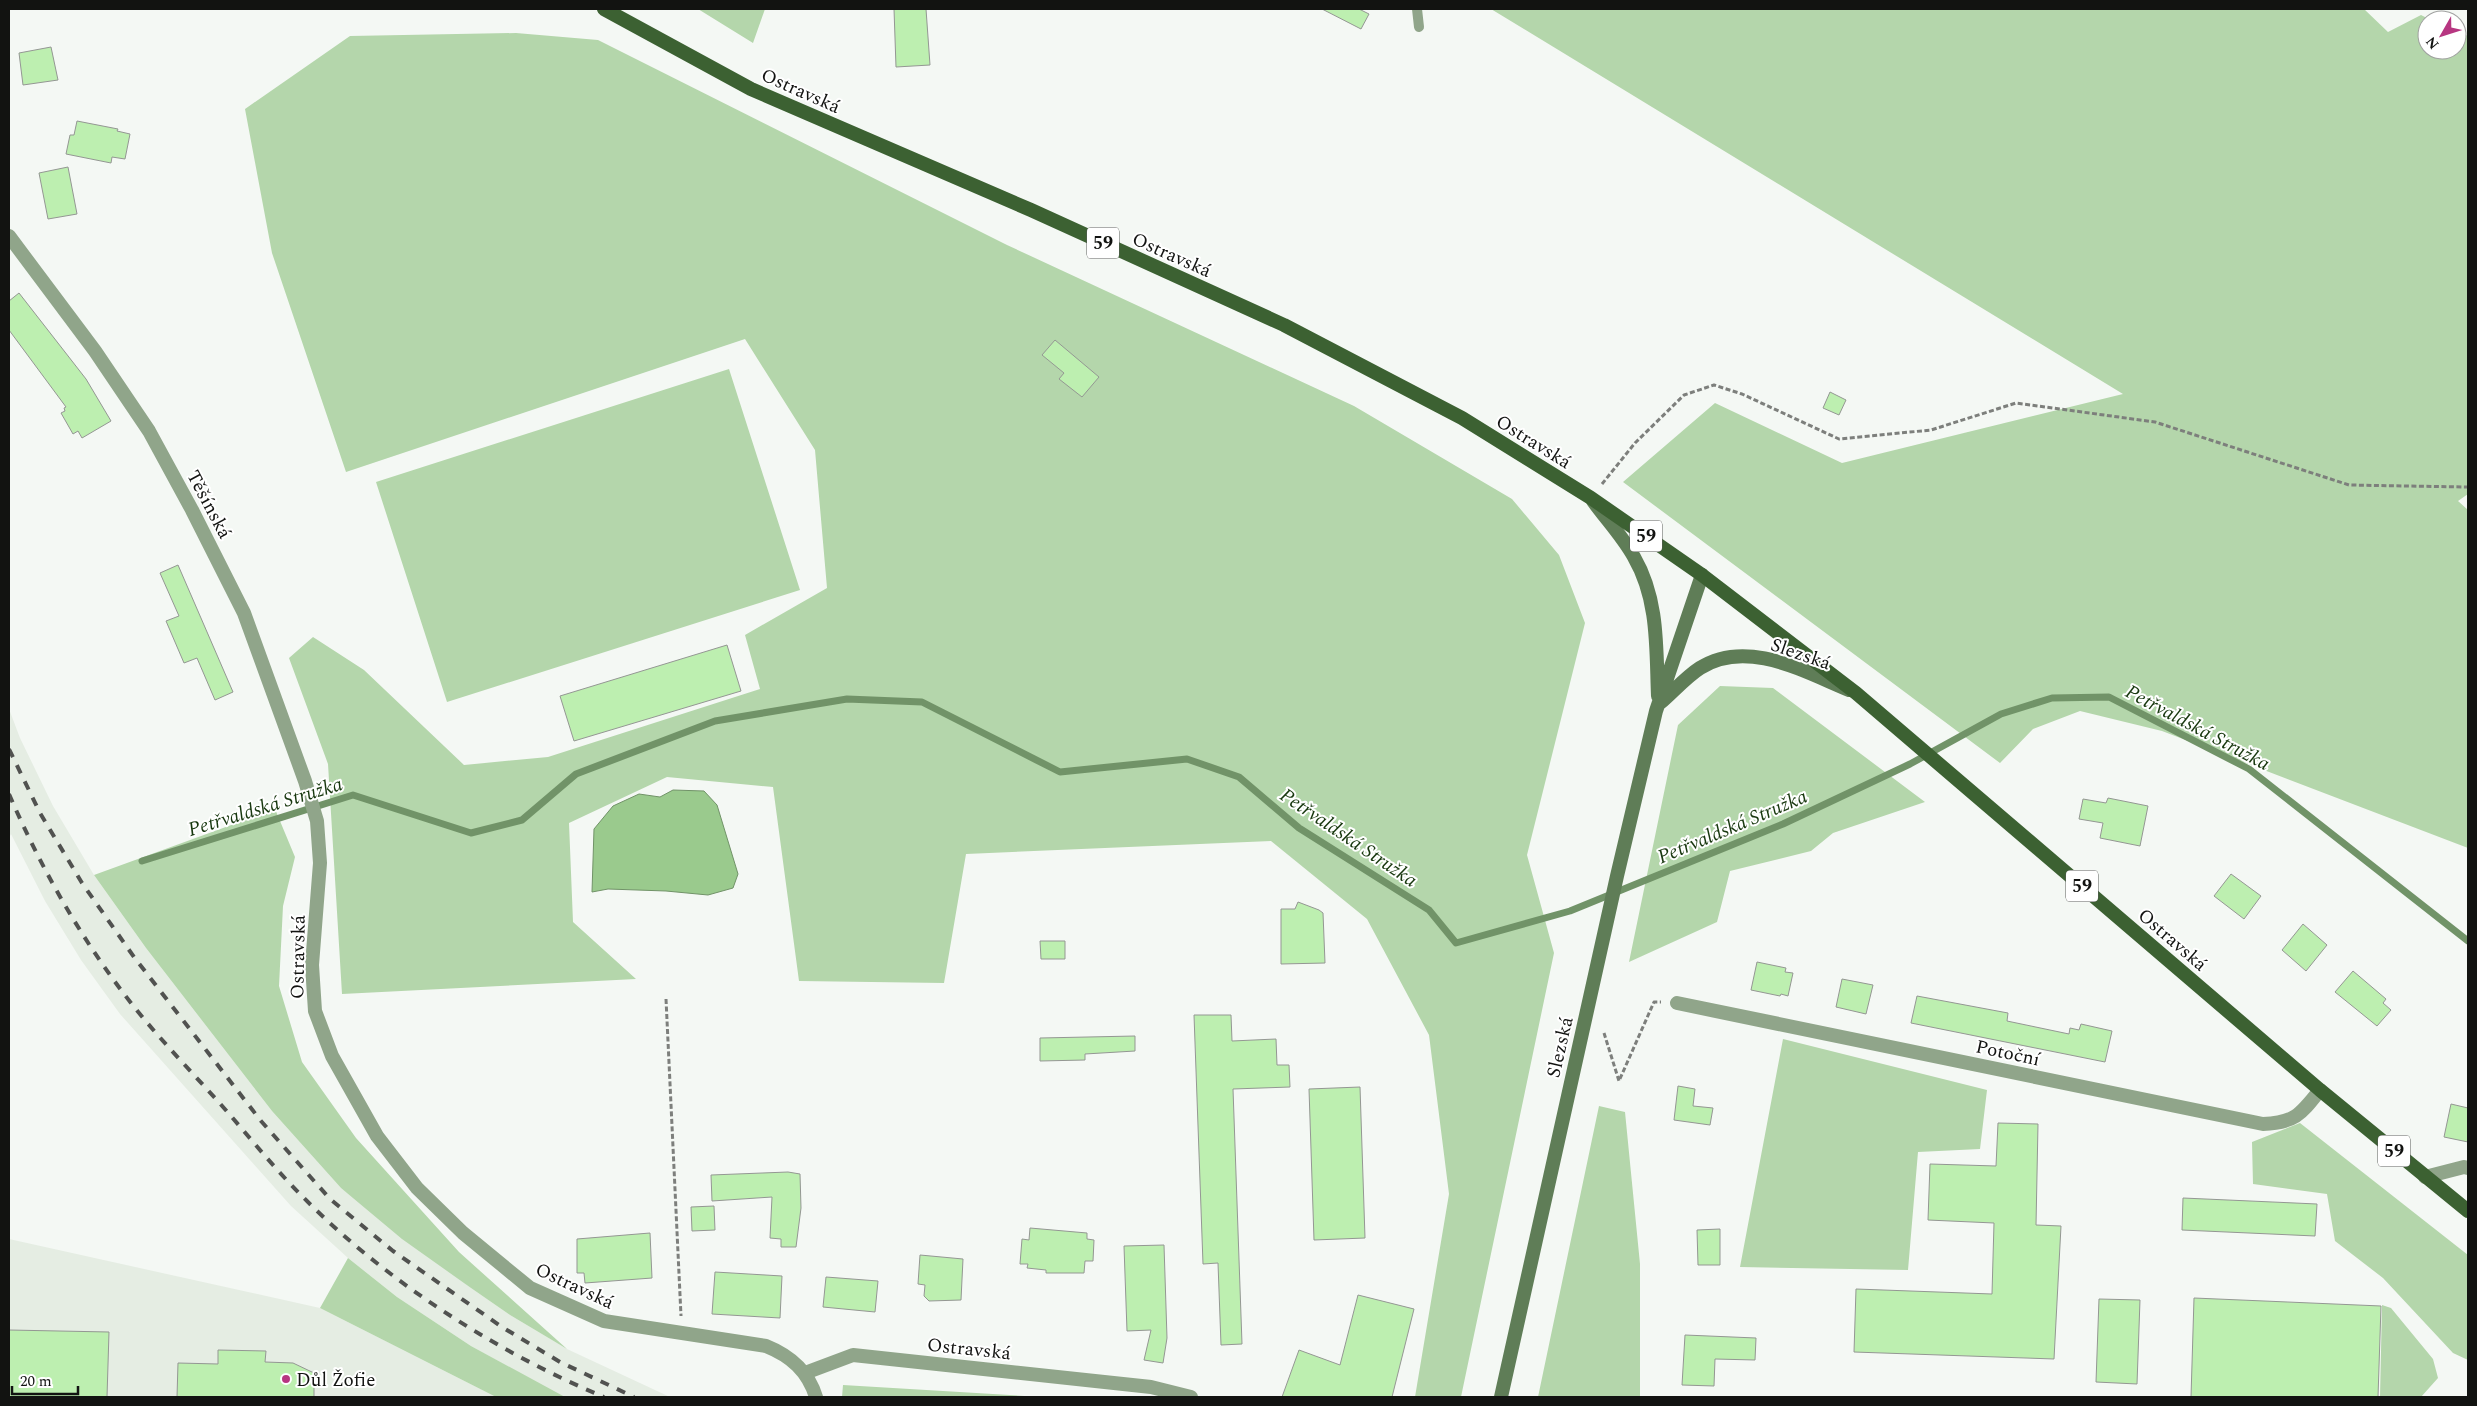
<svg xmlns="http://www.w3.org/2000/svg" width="2477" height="1406" font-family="Spectral,serif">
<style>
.built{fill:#e5ede3}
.green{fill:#b4d6ab}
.water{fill:#9aca8d;stroke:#719368}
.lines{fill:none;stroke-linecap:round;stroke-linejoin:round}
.stream{stroke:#719368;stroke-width:7}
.building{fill:#bdefb0;stroke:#949793}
.path{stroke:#7d7f7c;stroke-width:3;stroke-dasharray:5 2.5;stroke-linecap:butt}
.service{stroke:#90a58a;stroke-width:10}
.minor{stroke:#90a58a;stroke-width:14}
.tertiary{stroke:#90a58a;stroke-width:14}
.secondary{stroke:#5f7d57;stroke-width:14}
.primary{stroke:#3c6132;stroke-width:14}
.rail{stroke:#515250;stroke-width:4;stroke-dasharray:9 9;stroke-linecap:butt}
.poi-dot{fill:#b73681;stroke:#fff;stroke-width:2}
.labels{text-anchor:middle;stroke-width:4;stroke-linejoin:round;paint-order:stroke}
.shield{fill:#fff;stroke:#595a58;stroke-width:1}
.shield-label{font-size:18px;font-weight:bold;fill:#121311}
.street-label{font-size:19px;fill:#121311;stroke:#fff}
.poi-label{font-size:19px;fill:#121311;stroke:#fff;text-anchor:start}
.water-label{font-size:20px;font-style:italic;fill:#18380f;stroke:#fff}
</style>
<rect width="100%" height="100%" fill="#f4f8f4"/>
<!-- built -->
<path class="built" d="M9 709 20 738 53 806 94 875 146 948 272 1111 341 1188 471 1288 510 1315 567 1349 670 1397H566L559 1395 471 1346 397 1297 348 1258 291 1206 120 1014 81 960 45 901 11 834 9 838Z
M9 1239 320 1308 496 1397H9Z"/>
<!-- green -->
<path class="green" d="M698 9H765L753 43Z
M1491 9H2364L2388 32 2421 15 2431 20H2427V50H2457V31L2468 36V494L2458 501 2468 510V848L2162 731 2080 711 2033 729 2000 763 1623 482 1715 403 1842 463 2123 394Z
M516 33 598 40 1007 245 1354 406 1512 499 1559 555 1585 623 1527 855 1554 953 1461 1397H1415L1449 1194 1429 1035 1367 919 1271 841 966 854 944 983 799 981 773 787 667 777 569 823 573 922 636 979 342 994 328 764 289 658 313 637 364 670 464 765 548 757 760 689 745 635 827 588 815 450 745 339 346 472 272 253 245 109 350 36Z
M729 369 800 590 447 702 376 482Z
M1720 686 1773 688 1925 802 1833 833 1811 851 1730 871 1717 922 1629 962 1678 725Z
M275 809 295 857 283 906 279 986 302 1062 356 1138 459 1252 567 1349 510 1315 471 1288 402 1239 341 1188 272 1111 146 948 94 875Z
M1783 1039 1987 1090 1980 1149 1918 1152 1908 1270 1740 1267Z
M1599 1106 1625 1112 1640 1264V1397H1538Z
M2300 1123 2468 1255V1360L2453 1353 2383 1278 2335 1241 2327 1194 2253 1184 2252 1142Z
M348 1258 397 1297 471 1346 565 1397H496L320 1308Z
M2382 1305 2391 1308 2433 1359 2438 1378 2421 1397H2380Z
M843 1385 1041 1397H842Z"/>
<!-- water -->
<path class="water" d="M673 790 704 791 717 805 738 874 733 888 708 895 666 891 608 889 592 892 594 829 613 806 639 794 660 797Z"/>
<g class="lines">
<!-- stream -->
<path class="stream" d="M142 861 353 795 471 833 522 820 576 774 715 721 847 699 922 702 1060 772 1187 759 1239 777 1299 828 1429 910 1456 943 1570 911 1783 824 1910 764 2001 714 2052 698 2109 697 2249 769 2468 941"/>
</g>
<!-- building -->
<path class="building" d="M894 9H926L930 65 896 67Z
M1322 9H1359L1369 14 1361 29Z
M51 47 58 80 23 85 19 53Z
M77 121 118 129 117 131 130 134 125 159 112 157 111 163 66 154 70 135H74Z
M68 167 77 214 48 219 39 173Z
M19 293 86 379 111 421 82 438 78 431 73 434 61 413 65 411 64 408 66 407 9 330V301Z
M1055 340 1099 377 1082 397 1059 379 1064 373 1042 355Z
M1830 392 1846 400 1839 415 1823 408Z
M178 565 233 692 215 700 197 658 184 663 166 621 179 616 160 573Z
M727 645 741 691 574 741 560 696Z
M2108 798 2148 806 2140 846 2100 838 2103 823 2079 819 2083 799 2106 803Z
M2231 874 2261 896 2244 919 2214 896Z
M1298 902 1319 910 1323 913 1325 963 1281 964V909H1295Z
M2303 924 2327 945 2306 971 2282 950Z
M1040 941H1065V959H1041Z
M1757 962 1786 968 1785 972 1793 973 1788 996 1781 994 1780 996 1751 990Z
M2353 971 2386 999 2383 1003 2391 1010 2377 1026 2335 992Z
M1842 979 1873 985 1866 1014 1836 1007Z
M1917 996 2008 1013 2007 1021 2069 1034 2070 1028 2079 1030 2081 1024 2112 1031 2105 1062 1911 1023Z
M1194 1015H1231L1232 1041 1276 1039 1277 1065H1289L1290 1087 1233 1089 1242 1344 1221 1345 1218 1263 1203 1264Z
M1135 1036V1051L1085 1054V1060L1040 1061V1038Z
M1678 1086 1695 1089 1693 1106 1713 1108 1710 1125 1674 1120Z
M1360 1087 1365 1238 1314 1240 1309 1089Z
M2451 1104 2468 1108V1142L2444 1137Z
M1998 1123 2038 1124 2036 1225 2061 1226 2054 1359 1854 1352 1856 1289 1992 1294 1994 1223 1928 1220 1930 1164 1996 1166Z
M788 1172 800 1174 801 1208 796 1247H781V1239L770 1238 772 1197 712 1201 711 1175Z
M2183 1198 2317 1204 2315 1236 2182 1230Z
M714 1206 715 1230 692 1231 691 1207Z
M1030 1228 1087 1233V1239L1094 1240 1093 1261H1085L1084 1273H1046V1270L1027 1268 1028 1264H1020L1022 1239 1029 1240Z
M1720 1229V1265H1698L1697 1230Z
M650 1233 652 1278 585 1283 584 1273H577V1239Z
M1164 1245 1167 1338 1163 1363 1144 1360 1151 1330 1127 1331 1124 1246Z
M920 1255 963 1259 961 1300 929 1301 924 1296 925 1285 918 1284Z
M715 1272 782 1276 780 1318 712 1314Z
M826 1277 878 1281 875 1312 823 1307Z
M1358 1295 1414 1309 1392 1397H1282L1299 1350 1340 1365Z
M2194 1298 2381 1306 2378 1397H2191Z
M2099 1299 2140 1300 2137 1384 2096 1382Z
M9 1330 109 1332 107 1397H9Z
M1685 1335 1756 1338 1755 1360 1715 1359 1714 1386 1682 1385Z
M218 1350 266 1351 265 1362 293 1363 314 1373V1397H177L178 1363 218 1364Z"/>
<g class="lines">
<!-- path -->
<path class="path" d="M1602 484 1635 443 1684 395 1714 385 1742 394 1839 439 1931 430 2016 403 2155 422 2349 485 2468 487
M666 999 681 1316
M1604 1033 1619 1081 1654 1002H1661"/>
<!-- service -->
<path class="service" d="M1417 9 1419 27"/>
<!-- minor -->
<path class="minor" d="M1677 1003 2263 1124C2295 1123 2301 1114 2320 1090
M2425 1177 2464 1167 2468 1168
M805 1373 853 1355 1151 1387 1191 1397"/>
<!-- tertiary -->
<path class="tertiary" d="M9 236 95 351 149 431 192 510 244 613 305 781 317 821 320 863 312 965 315 1011 332 1056 377 1136 417 1188 463 1233 530 1288 604 1321 766 1346C791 1356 808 1371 816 1397"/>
<!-- secondary -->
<path class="secondary" d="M1593 501C1606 519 1623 537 1634 557 1659 600 1656 649 1658 696
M1660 703C1673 692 1686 677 1700 668 1747 638 1805 672 1849 690
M1501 1397 1617 876 1656 711 1702 575"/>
<!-- primary -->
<path class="primary" d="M604 9 751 89 1031 210 1284 325 1462 418 1591 498 1702 575 1856 693 2320 1090 2468 1211"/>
<!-- rail -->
<path class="rail" d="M9 749 40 813 82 883 134 957 261 1121 330 1199 393 1251 502 1327 560 1362 634 1397
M9 794C41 868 81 939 131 1003 157 1036 187 1067 215 1098 244 1130 271 1165 302 1196 384 1280 496 1352 604 1397"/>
</g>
<!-- markers -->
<circle class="poi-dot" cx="286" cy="1379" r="5"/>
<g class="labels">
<!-- shield labels -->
<g class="shield">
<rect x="1087" y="227.5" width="32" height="31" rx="4"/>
<rect x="1630" y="520.5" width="32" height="31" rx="4"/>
<rect x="2066" y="870.5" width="32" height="31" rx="4"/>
<rect x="2378" y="1135.5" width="32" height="31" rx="4"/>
</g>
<g class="shield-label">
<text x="1103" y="249">59</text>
<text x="1646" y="542">59</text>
<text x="2082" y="892">59</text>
<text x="2394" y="1157">59</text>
</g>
<!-- street labels -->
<g class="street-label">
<text transform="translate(801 90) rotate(24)" y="7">Ostravská</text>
<text transform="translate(1172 254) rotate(24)" y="7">Ostravská</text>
<text transform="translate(1534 441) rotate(32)" y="7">Ostravská</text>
<text transform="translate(210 504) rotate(62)" y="7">Těšínská</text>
<text transform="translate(1801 653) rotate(19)" y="7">Slezská</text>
<text transform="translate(2173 939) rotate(41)" y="7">Ostravská</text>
<text transform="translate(297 957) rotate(-89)" y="7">Ostravská</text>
<text transform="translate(1559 1047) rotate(-77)" y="7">Slezská</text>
<text transform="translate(2008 1052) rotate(12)" y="7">Potoční</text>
<text transform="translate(575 1285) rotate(25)" y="7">Ostravská</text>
<text transform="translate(969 1348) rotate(6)" y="7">Ostravská</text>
</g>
<!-- poi labels -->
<g class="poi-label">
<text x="296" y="1386">Důl Žofie</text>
</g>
<!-- water labels -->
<g class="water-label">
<text transform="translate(2198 727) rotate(28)" y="7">Petřvaldská Stružka</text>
<text transform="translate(265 806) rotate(-17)" y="7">Petřvaldská Stružka</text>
<text transform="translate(1732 826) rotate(-23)" y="7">Petřvaldská Stružka</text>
<text transform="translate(1349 837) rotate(34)" y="7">Petřvaldská Stružka</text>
</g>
</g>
<!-- border -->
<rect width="2477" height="1406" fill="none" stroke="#121311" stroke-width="20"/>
<!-- north arrow -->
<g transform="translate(2442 35) rotate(231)"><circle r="24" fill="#ffffff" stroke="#a0a1a0"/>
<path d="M0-4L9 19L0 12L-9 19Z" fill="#b73681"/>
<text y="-8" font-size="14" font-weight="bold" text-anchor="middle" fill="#121311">N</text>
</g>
<!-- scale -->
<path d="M12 1386v8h66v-8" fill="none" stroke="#121311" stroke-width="2.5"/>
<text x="20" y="1386" font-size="15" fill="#121311" stroke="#ffffff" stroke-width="4" paint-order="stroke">20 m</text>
</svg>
